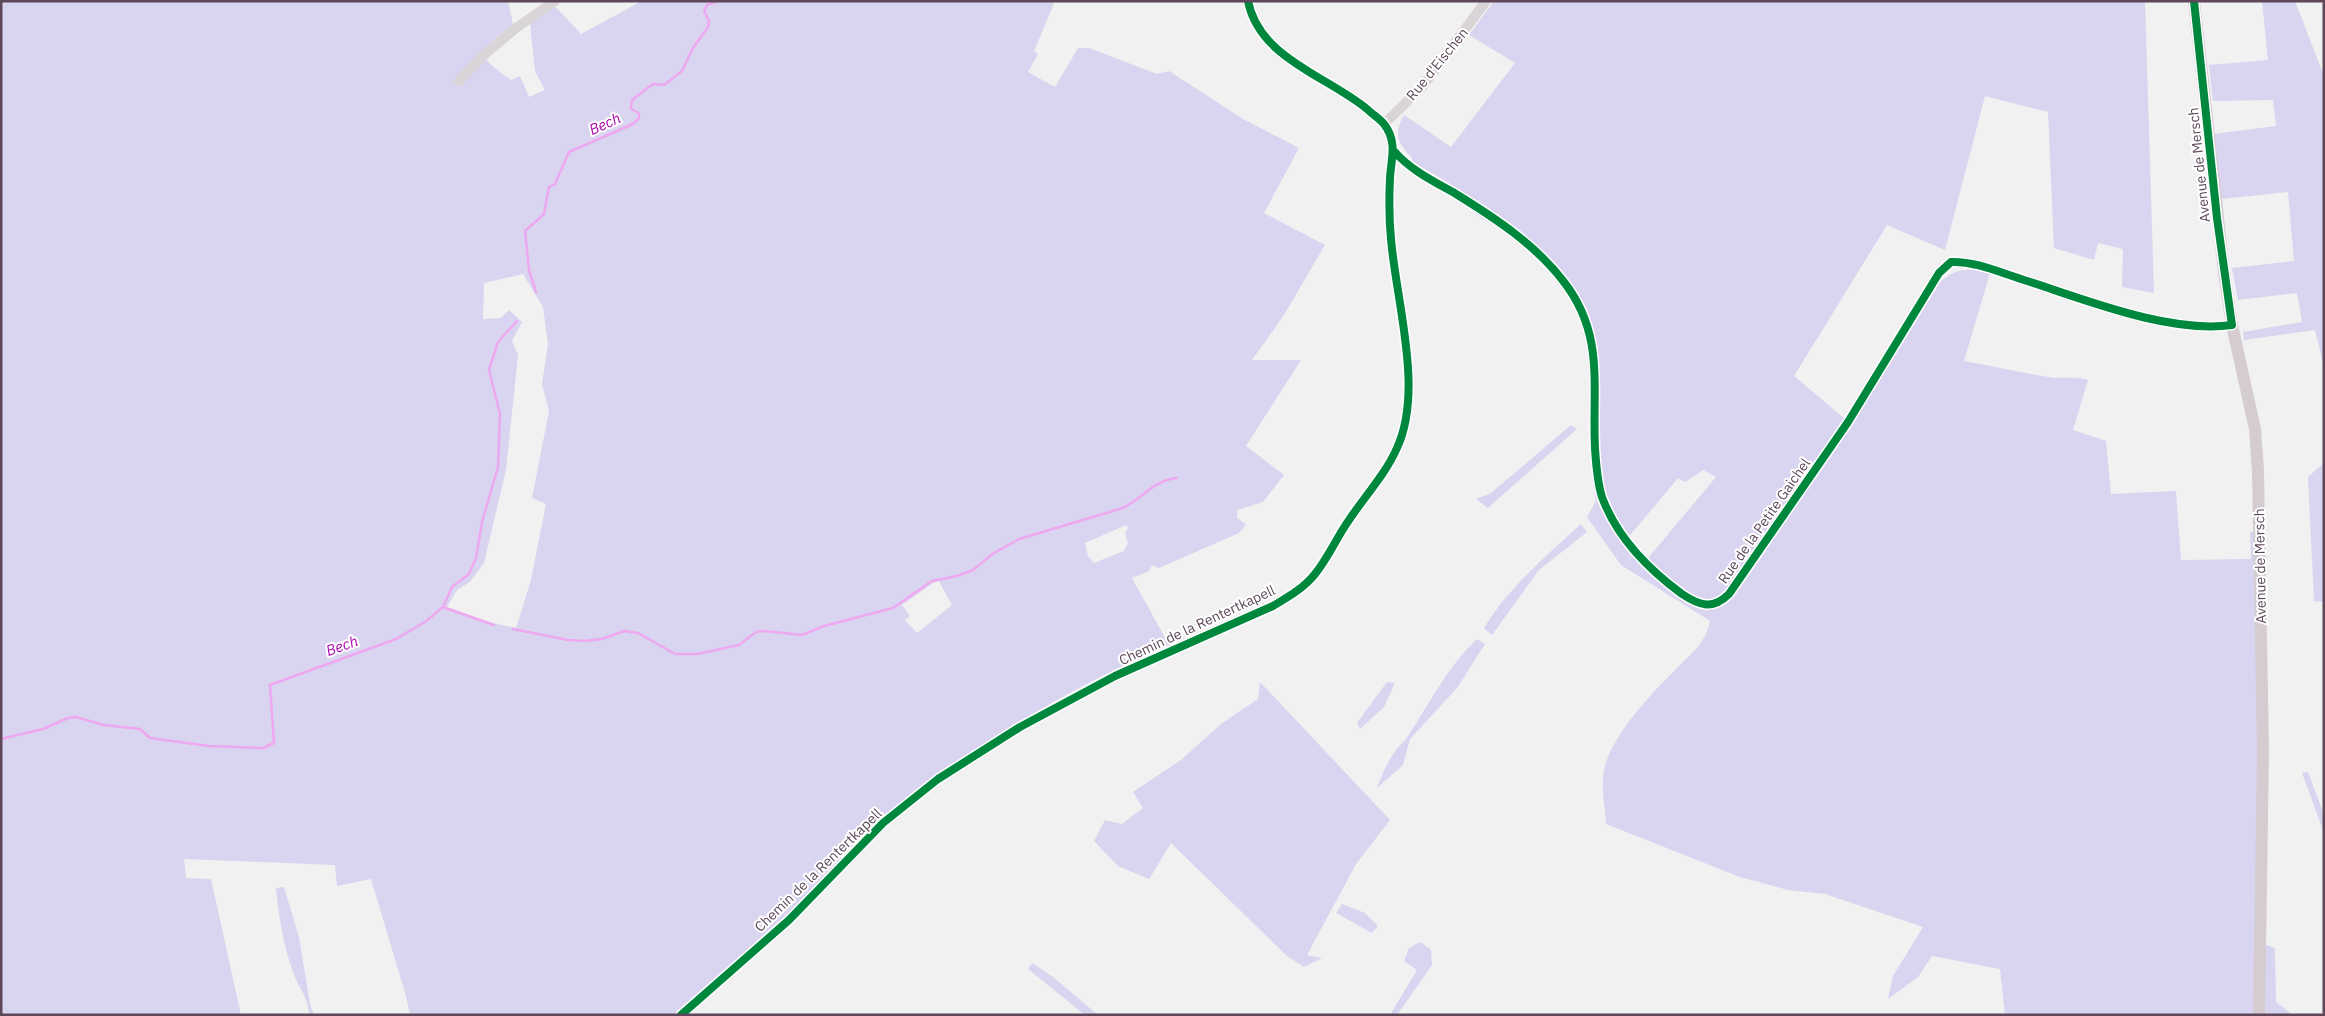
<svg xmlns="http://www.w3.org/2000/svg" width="2325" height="1016" font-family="'IBM Plex Sans',sans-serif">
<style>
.green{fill:#d9d4f0;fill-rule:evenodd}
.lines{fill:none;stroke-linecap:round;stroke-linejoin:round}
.stream{stroke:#eea8ef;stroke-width:2.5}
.minor{stroke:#d8d4d7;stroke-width:10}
.major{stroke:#d4ccd1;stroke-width:12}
.cycleway-casing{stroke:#fff;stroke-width:11}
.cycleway{stroke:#00873e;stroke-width:8}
.labels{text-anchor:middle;stroke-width:4;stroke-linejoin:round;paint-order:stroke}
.street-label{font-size:14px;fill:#5d4758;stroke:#fff}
.water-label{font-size:15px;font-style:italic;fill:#ad09ae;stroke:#fff}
</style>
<rect width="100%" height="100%" fill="#f0f1f0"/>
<!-- green -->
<path class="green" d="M1 1H508L513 24C480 52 471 52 511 80L520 76 529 97 545 90 535 71 530 24 555 6 581 34 642 1H1055L1034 51 1038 54 1028 72 1055 87 1078 48H1089L1157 74 1169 71 1243 119 1299 148 1264 213 1325 245 1284 315 1252 360H1301L1246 446 1284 475 1263 502 1237 510V518L1246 524 1239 533 1159 568 1152 565 1149 571 1132 578 1169 645C1048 697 937 767 841 857L847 866 687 1015H410L406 996 371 879 337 886 335 865 184 859 186 878 211 879 241 1015H1ZM523 274 543 307 548 344 542 384 549 411 532 498 546 504 531 580 516 628 483 621 447 607 457 590 470 582 484 563 506 470 518 355 512 341 522 322 509 310 501 318 483 319 484 283ZM1126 525 1128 528 1125 533 1128 543 1124 551 1094 563 1088 556 1085 543ZM939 581 952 605 917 633 905 620 910 616 902 605 933 583Z
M1494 1H2145L2154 293 2122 287 2123 249 2098 243 2094 260 2054 248 2048 112 1985 96 1945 250 1887 225 1794 376 1852 425 1940 282C1957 267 1969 268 1990 273L1964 361C1992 366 2021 373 2049 377 2063 379 2075 376 2088 380L2073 430 2106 441 2111 494 2176 491 2181 560 2251 559 2250 532H2260V943L2275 948 2276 1002 2293 1015H2005L2000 969 1932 956 1918 977 1888 999 1893 976 1923 927 1825 894 1788 890 1740 877 1606 824C1605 806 1600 783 1605 766 1614 733 1651 694 1675 670 1691 653 1705 645 1710 621L1621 565 1587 517 1596 501C1585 444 1595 385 1584 330 1577 296 1534 254 1507 233 1497 225 1480 220 1472 210 1468 207 1469 200 1466 196 1455 185 1426 170 1412 161V158C1398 143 1393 135 1404 115L1451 147 1515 63 1469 35ZM1703 470 1716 477 1644 563 1626 540 1678 478 1685 482Z
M2262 1H2295L2324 76V367L2315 330 2244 340 2243 332 2302 322 2297 293 2238 300 2232 268 2294 261 2288 192 2221 199 2214 134 2276 126 2273 100 2213 101 2209 65 2268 60Z
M1571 425 1577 429 1488 508 1476 499 1491 493Z
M2324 463V602L2314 601 2308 477Z
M1581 524 1587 532 1539 570 1492 635 1484 628C1508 588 1546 556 1581 524Z
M1477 639 1485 644 1457 688 1410 739 1403 765 1377 788C1382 775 1387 762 1396 750 1400 745 1405 741 1408 736 1432 700 1445 670 1477 639Z
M1260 682 1390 820 1356 864 1307 955 1322 958 1304 967 1287 956 1171 843 1149 879 1118 866 1094 841 1105 820 1122 824 1143 808 1133 792 1181 760 1221 724 1258 699Z
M1387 682 1395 683 1384 707 1360 729 1357 723Z
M2308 772 2324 815V833L2302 773Z
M284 887 299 937 310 1004 314 1015H309C309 998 298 987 293 972 283 944 279 917 276 888Z
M1342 904 1365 913 1378 926 1372 933 1336 913Z
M1420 942 1431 950 1432 965 1397 1015H1390L1417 970 1404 961 1409 948Z
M1032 963 1053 977 1098 1015H1085L1028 969Z"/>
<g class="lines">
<!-- stream -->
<path class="stream" d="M536 292 529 270 525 231 544 214 549 187 555 184 569 152 633 124 639 118V113L631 109 632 100 653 84 664 85 682 71 693 48 708 27 709 21 704 11 707 5 718 1
M443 607 494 625
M513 629 568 640 584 641 602 639 624 631 638 633 675 654H697L739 645 756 632 765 631 802 635 824 626 893 608 932 581 957 576 973 570 994 553 1019 539 1123 508C1143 498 1154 480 1177 478
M1 739 43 729 68 718 76 717 104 725 140 729 150 738 209 746 263 748 274 743 270 685 396 639 425 622 443 607 452 587 469 574 476 558 482 522 498 467 500 414 489 370 498 342 517 321"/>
<!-- minor -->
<path class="minor" d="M459 81 484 55 516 28 555 1
M1384 124 1422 87 1486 1
M1394 151C1410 170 1435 182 1456 194 1495 218 1536 245 1564 282 1605 335 1592 386 1595 448 1596 464 1597 481 1602 497 1617 538 1648 569 1682 594 1700 606 1713 610 1729 594L1848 422 1939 273 1951 262C1974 261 1999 272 2021 279 2081 298 2168 334 2232 325
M681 1015 789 920 883 823 938 779 1020 727 1115 676 1273 606C1288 597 1304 588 1315 574 1328 558 1337 537 1349 520 1365 496 1385 475 1397 448 1424 390 1396 301 1391 239 1389 219 1389 198 1390 178 1391 159 1398 142 1384 124 1380 119 1372 114 1367 109 1327 76 1259 58 1248 1"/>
<!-- major -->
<path class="major" d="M2194 1 2224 272 2232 325 2255 429 2258 471 2263 751 2259 1015"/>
<defs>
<path id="cycleway" d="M1394 151C1410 170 1435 182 1456 194 1495 218 1536 245 1564 282 1605 335 1592 386 1595 448 1596 464 1597 481 1602 497 1617 538 1648 569 1682 594 1700 606 1713 610 1729 594L1848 422 1939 273 1951 262C1974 261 1999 272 2021 279 2081 298 2168 334 2232 325L2217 218 2194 1
M681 1015 789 920 883 823 938 779 1020 727 1115 676 1273 606C1288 597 1304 588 1315 574 1328 558 1337 537 1349 520 1365 496 1385 475 1397 448 1424 390 1396 301 1391 239 1389 219 1389 198 1390 178 1391 159 1398 142 1384 124 1380 119 1372 114 1367 109 1327 76 1259 58 1248 1"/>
</defs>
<!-- cycleway casing -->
<use href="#cycleway" class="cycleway-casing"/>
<!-- cycleway -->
<use href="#cycleway" class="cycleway"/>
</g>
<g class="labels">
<!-- street labels -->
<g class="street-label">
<text transform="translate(1437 64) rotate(-51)" y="5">Rue d'Eischen</text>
<text transform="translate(2199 165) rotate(-96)" y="5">Avenue de Mersch</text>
<text transform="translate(1764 521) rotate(-55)" y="5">Rue de la Petite Gaichel</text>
<text transform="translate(2260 566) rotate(-91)" y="5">Avenue de Mersch</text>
<text transform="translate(1197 625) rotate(-25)" y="5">Chemin de la Rentertkapell</text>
<text transform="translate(818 870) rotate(-44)" y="5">Chemin de la Rentertkapell</text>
</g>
<!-- water labels -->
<g class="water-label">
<text transform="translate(605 124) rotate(-24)" y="5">Bech</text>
<text transform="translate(342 646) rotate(-20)" y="5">Bech</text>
</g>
</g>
<!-- border -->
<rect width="2325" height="1016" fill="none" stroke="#5d4758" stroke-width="5"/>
</svg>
